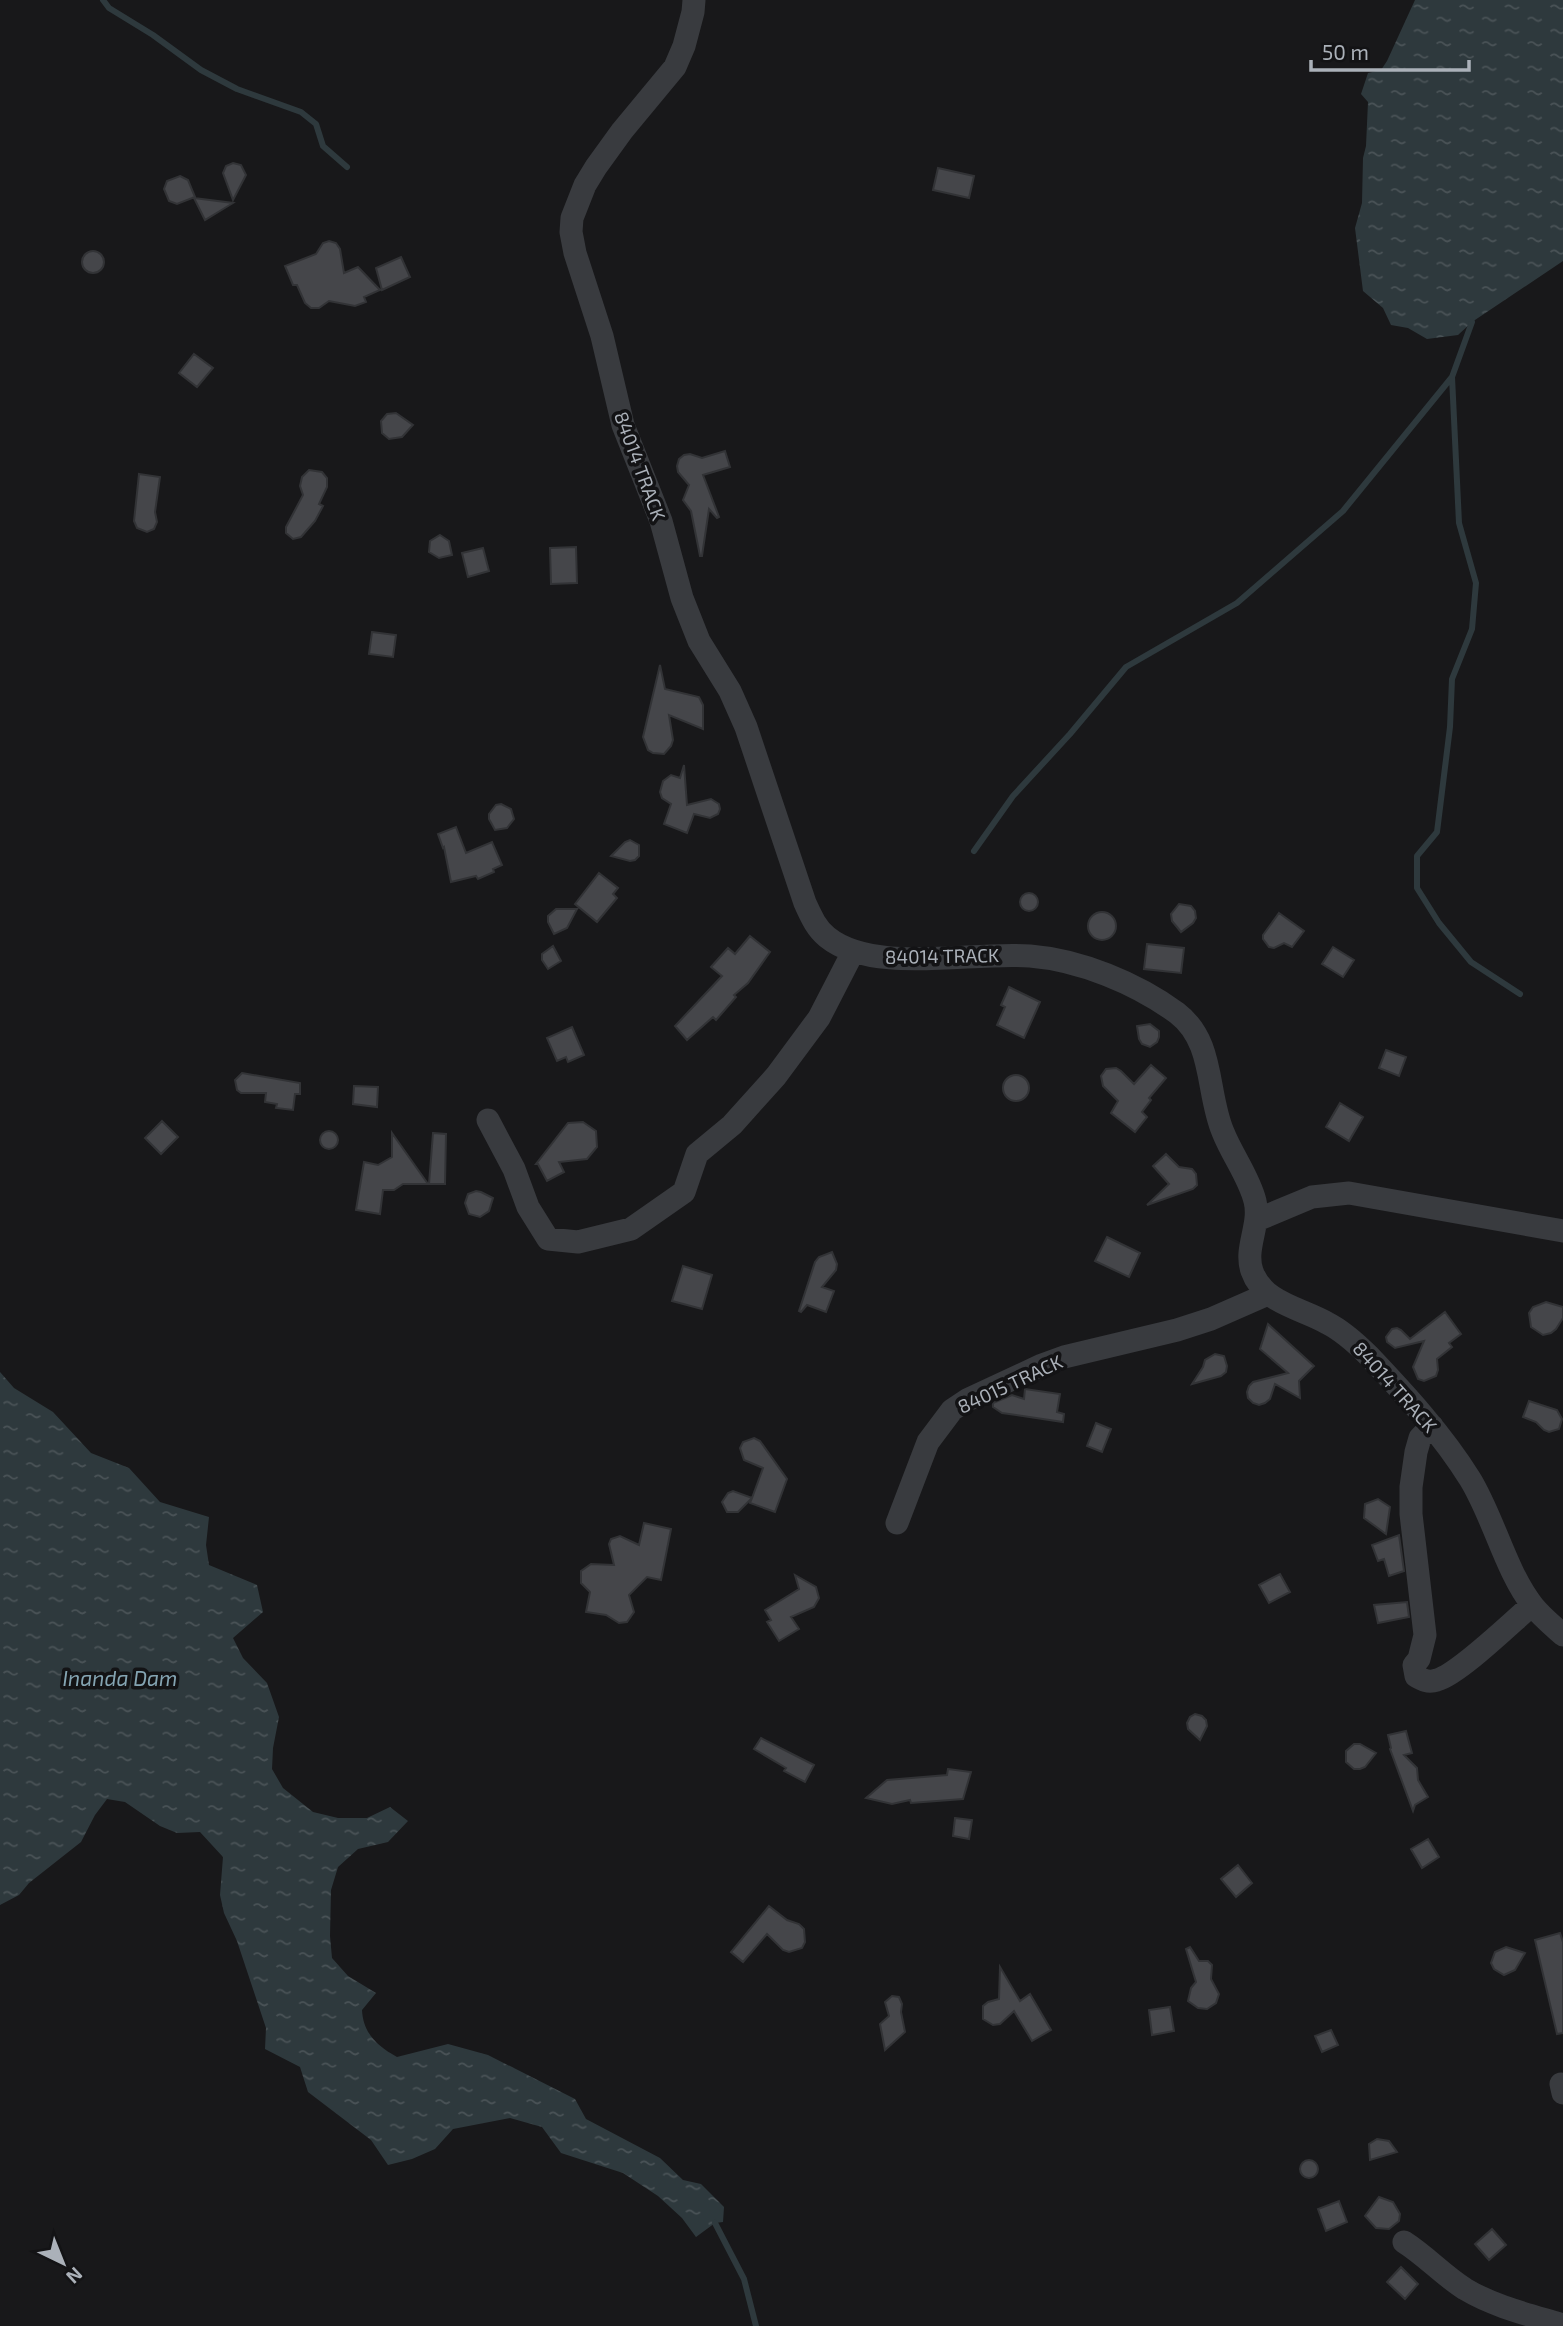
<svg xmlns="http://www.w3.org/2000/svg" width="1563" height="2326" font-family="'Exo 2',sans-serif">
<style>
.water{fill:url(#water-ripples)}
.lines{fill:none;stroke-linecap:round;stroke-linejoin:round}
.stream{stroke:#2e393d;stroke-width:6}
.building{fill:#45464a;stroke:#323336;stroke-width:2}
.minor{stroke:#393b3f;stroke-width:23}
.labels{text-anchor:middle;stroke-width:7;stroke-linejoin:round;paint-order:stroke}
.street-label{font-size:19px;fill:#abb1b9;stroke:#131315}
.water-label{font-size:21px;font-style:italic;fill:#84a4b2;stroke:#131315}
</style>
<defs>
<pattern id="water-ripples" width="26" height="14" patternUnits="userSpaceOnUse" patternTransform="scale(1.75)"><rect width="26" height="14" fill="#2e393d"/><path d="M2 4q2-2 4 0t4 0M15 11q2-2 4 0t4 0" fill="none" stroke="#4a5357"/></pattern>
</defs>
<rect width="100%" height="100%" fill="#18181a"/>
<!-- water -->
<path class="water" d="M1415 0H1563V261L1472 322 1458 335 1427 339 1408 328 1391 325 1383 308 1363 291 1355 228 1362 203 1363 158 1366 146 1368 102 1361 94 1368 73 1381 70 1387 61Z
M0 1372 14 1388 53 1412 91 1453 129 1468 160 1502 209 1517 206 1545 209 1565 257 1585 263 1612 233 1638 243 1658 267 1683 279 1717 273 1748 272 1769 283 1788 313 1812 338 1818H367L390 1807 408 1821 388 1842 358 1849 338 1867 331 1890 330 1936 332 1958 348 1976 376 1993 362 2010C363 2033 377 2046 397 2057L448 2044 488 2055 575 2099 586 2119 660 2158 683 2180 701 2184 724 2207 723 2222 715 2223 696 2237 682 2218 658 2196 623 2173 561 2153 542 2127 510 2118 453 2129 435 2149 412 2159 388 2165 371 2140 308 2092 300 2067 265 2049 266 2028 237 1941 224 1913 220 1895 223 1857 200 1832 177 1833 160 1826 125 1802 107 1799 95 1815 81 1842 29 1883 19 1895 0 1905Z"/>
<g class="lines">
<!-- stream -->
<path class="stream" d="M103 0 109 8 153 35 201 70 237 89 301 112 316 124 323 146 347 167
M1452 377 1459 523 1476 583 1472 629 1452 679 1450 727 1437 832 1417 856V888L1439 923 1471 962 1520 994
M974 851 1013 796 1070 734 1126 667 1237 603 1343 511 1452 377 1472 322
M715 2223 744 2279 756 2326"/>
</g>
<!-- building -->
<path class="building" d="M233 163 241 165 246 175 233 200 223 173 226 166Z
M938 168 974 176 969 198 933 190Z
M180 176 188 180 195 197 177 204 169 201 164 189 167 181Z
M194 198 233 203 205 220Z
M329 241 336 243 340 249 344 273 358 267 380 290 364 297 366 302 355 306 329 301 319 308H311L305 303 297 285H293L285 266 316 254 323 243Z
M82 262a11 11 0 1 1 22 0a11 11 0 1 1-22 0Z
M401 257 410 277 382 290 376 268Z
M194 354 213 368 197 387 179 373Z
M396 413 413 425 402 437 389 439 382 433 381 421 387 414Z
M725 451 730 467 703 475 719 517 717 518 709 509 702 556H700L691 511 683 500 689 485 678 472 677 466 679 459 684 455 690 454 702 458Z
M309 470 322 472 327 478V487L319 504 323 506 315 521 301 537 293 539 286 533V527L303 495 300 486 302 477Z
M139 474 160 477 155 512 157 522 154 529 147 532 137 528 134 521Z
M440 535 449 541 452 555 439 558 429 552 430 541Z
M576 547 577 583 551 584 550 548Z
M483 548 489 571 468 577 462 553Z
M372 632 396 635 393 657 369 654Z
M660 665 665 689 699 697 703 705V729L669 715 673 740 671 746 664 754 653 753 648 750 643 737Z
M684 765 687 805 711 799 719 804 720 809 718 814 710 818 694 814 687 833 664 824 671 804 662 798 660 792 663 781 671 775 680 778Z
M501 804 511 809 514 819 507 828 495 830 489 819V814L496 805Z
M456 827 466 853 492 842 502 865 493 869 494 872 478 879 476 876 451 882 444 847 443 848 438 834Z
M630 840 639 845V856L635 860 630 861 611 856 625 842Z
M599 873 618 888 613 894 617 898 597 922 575 904Z
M1020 902a9 9 0 1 1 18 0a9 9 0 1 1-18 0Z
M1179 904 1191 906 1195 911 1196 918 1193 923 1181 932 1172 921 1171 914Z
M556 909H577L567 928 554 934 548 922V916Z
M1088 926a14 14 0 1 1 28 0a14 14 0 1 1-28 0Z
M1279 913 1304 931 1292 947 1284 943 1274 948 1269 947 1263 939V935Z
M750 936 770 952 748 983 734 995 736 997 716 1020 713 1017 687 1040 675 1026 722 976 711 967 728 948 735 954Z
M1147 944 1184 948 1181 973 1144 969Z
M553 946 561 961 548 969 542 960V954Z
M1333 947 1354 960 1343 977 1322 964Z
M1009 987 1040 1002 1024 1038 997 1025 1005 1007 1001 1005Z
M1150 1024 1159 1031V1037L1157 1042 1150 1047 1142 1044 1139 1039 1137 1026Z
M572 1027 584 1055 568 1062 566 1057 557 1061 547 1038Z
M1386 1050 1406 1057 1399 1076 1379 1068Z
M1151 1065 1166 1078 1149 1098 1151 1100 1142 1112 1147 1117 1135 1132 1111 1113 1118 1101 1103 1086 1101 1076 1106 1069 1116 1068 1121 1071 1134 1084Z
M242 1073 300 1083V1094H295L293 1110 276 1108 277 1104 265 1102 266 1093H241L237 1090 235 1080Z
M1003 1088a13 13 0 1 1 26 0a13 13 0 1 1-26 0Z
M354 1086 378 1087 377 1107 353 1104Z
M1340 1103 1363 1117 1349 1141 1326 1127Z
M162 1121 178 1137 161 1154 145 1138Z
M583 1122 596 1131 597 1147 587 1159 559 1162 564 1172 547 1181 538 1164H536L568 1123Z
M320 1140a9 9 0 1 1 18 0a9 9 0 1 1-18 0Z
M392 1133 428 1184H403L394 1190H383L380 1214 356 1210 364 1162 378 1165 392 1157Z
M433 1133 446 1134 445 1184H429Z
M1166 1154 1179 1167 1192 1169 1196 1174 1197 1185 1193 1189 1147 1205 1169 1184 1153 1166Z
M476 1191 481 1192 493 1198 489 1211 480 1217 469 1214 465 1203 468 1194Z
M1107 1237 1140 1253 1129 1277 1095 1261Z
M832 1252 837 1264 836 1270 822 1287 834 1291 826 1312 807 1305 801 1312 799 1311 815 1262 819 1257Z
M683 1266 712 1275 702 1309 672 1301Z
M1546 1302 1563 1307V1318L1556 1329 1551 1333 1543 1335 1531 1327 1529 1313 1533 1307Z
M1445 1312 1461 1334 1449 1343 1452 1347 1437 1359 1438 1370 1436 1376 1424 1381 1418 1379 1413 1367 1424 1341 1395 1348 1387 1342 1386 1337 1392 1329 1397 1328 1401 1330 1410 1339Z
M1268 1324 1314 1366 1299 1381 1300 1398 1275 1384 1270 1399 1265 1403 1259 1405 1253 1403 1248 1398 1247 1392 1249 1386 1253 1382 1288 1373 1260 1349Z
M1215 1354 1224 1356 1227 1366 1226 1372 1221 1376 1192 1384 1203 1367 1205 1360Z
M1025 1389 1060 1394 1057 1412 1064 1414 1063 1422 1002 1413 993 1407V1403L1012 1395 1024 1399Z
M1529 1401 1557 1410 1562 1419 1559 1429 1549 1432 1544 1430 1536 1422 1523 1417Z
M1096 1423 1111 1429 1102 1452 1087 1446Z
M754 1438 760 1441 787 1479 775 1512 750 1503 752 1498 738 1512H727L722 1502 728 1493 733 1491 752 1498 763 1468 744 1460 740 1448 743 1442Z
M1378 1499 1390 1507 1386 1534 1364 1518 1365 1504Z
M644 1523 671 1529 661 1580 647 1577 629 1595 634 1612 627 1622 619 1623 606 1615 586 1612 590 1592 581 1583V1571L591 1564 614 1565 609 1544 611 1539 620 1536 639 1545Z
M1399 1535 1404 1571 1389 1576 1384 1559 1378 1561 1372 1545Z
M1280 1574 1290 1592 1269 1603 1259 1585Z
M795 1575 816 1587 819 1598 814 1607 791 1617 799 1629 779 1641 767 1622 771 1620 765 1610 799 1589Z
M1407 1602 1409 1617 1378 1623 1374 1605Z
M1195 1714 1202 1716 1206 1720 1207 1726 1200 1740 1188 1729 1187 1723 1190 1717Z
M1406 1731 1412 1753 1404 1755 1417 1768 1418 1780 1428 1797 1415 1805 1413 1811 1390 1749 1391 1748 1388 1735Z
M761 1738 814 1765 805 1782 784 1771 786 1768 754 1749Z
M1354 1744H1360L1376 1753 1365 1767 1360 1769H1354L1346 1762V1751Z
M948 1769 971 1772 963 1799 911 1803 910 1800 892 1804 866 1798 887 1780 947 1775Z
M955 1818 972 1820 969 1839 953 1836Z
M1428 1839 1439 1857 1422 1868 1411 1849Z
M1238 1865 1252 1883 1236 1897 1221 1879Z
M769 1906 787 1920 799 1924 804 1929 805 1942 802 1948 789 1952 783 1950 767 1934 743 1962 731 1952Z
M1560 1933 1563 1942V2033L1557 2034 1535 1940Z
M1190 1947 1199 1961H1208L1212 1965 1211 1979 1219 1994 1216 2003 1207 2009 1198 2008 1188 2001 1191 1988 1196 1982 1186 1949Z
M1506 1947 1525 1953 1515 1970 1504 1975 1494 1969 1491 1963 1495 1952Z
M1000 1967 1020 2001 1030 1994 1051 2030 1032 2041 1014 2011 1000 2024 993 2025 983 2019V2006L988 2002 999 1999Z
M892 1996 899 1997 902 2004 901 2012 905 2032 885 2050 880 2024 889 2016 885 2002Z
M1170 2007 1174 2031 1152 2035 1149 2010Z
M1331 2030 1338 2045 1322 2052 1315 2036Z
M1377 2139 1389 2141 1397 2152 1370 2160 1369 2144Z
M1300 2169a9 9 0 1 1 18 0a9 9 0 1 1-18 0Z
M1379 2197 1393 2202 1400 2214 1399 2221 1389 2229 1376 2228 1365 2216Z
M1339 2201 1347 2222 1326 2231 1318 2209Z
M1492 2229 1506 2245 1489 2260 1475 2244Z
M1401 2267 1418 2284 1405 2299 1387 2282Z"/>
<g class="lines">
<!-- minor -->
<path class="minor" d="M694 0 693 12 684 46 675 67 622 131 596 167 585 185 572 218 571 232 575 253 602 336 623 425 661 521 682 598 699 641 730 691 746 727 805 903C811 916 816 928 827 937 874 975 972 951 1030 956 1080 960 1136 983 1177 1013 1215 1042 1206 1092 1223 1132 1232 1155 1249 1177 1255 1201 1261 1225 1244 1248 1252 1271 1263 1303 1301 1308 1327 1323 1343 1331 1356 1343 1369 1356 1405 1394 1442 1434 1470 1479 1494 1518 1505 1570 1533 1606 1542 1617 1553 1626 1563 1635
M488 1120 514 1169 528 1207 548 1239 578 1242 631 1229 684 1192 697 1154 732 1125 776 1076 819 1018 853 952
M1257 1220 1312 1197 1349 1193 1563 1231
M1432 1426 1420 1438 1416 1452 1411 1487V1514L1425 1635 1419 1659 1414 1665 1416 1676C1423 1680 1428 1683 1437 1680 1459 1674 1512 1622 1532 1605
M897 1523 928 1442 952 1410 967 1400 1042 1365 1064 1357 1177 1330 1211 1319 1268 1294
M1561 2084 1563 2093
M1404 2242C1426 2256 1443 2275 1465 2289 1495 2307 1530 2315 1563 2325"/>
</g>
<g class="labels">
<!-- street labels -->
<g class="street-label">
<text transform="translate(640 466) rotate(70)" y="7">84014 TRACK</text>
<text transform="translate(942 956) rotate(-1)" y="7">84014 TRACK</text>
<text transform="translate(1010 1384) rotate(-25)" y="7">84015 TRACK</text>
<text transform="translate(1395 1387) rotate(48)" y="7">84014 TRACK</text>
</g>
<!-- water labels -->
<g class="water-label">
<text x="120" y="1686">Inanda Dam</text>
</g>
</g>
<!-- north arrow -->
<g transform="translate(63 2263) rotate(137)" stroke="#131315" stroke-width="5" paint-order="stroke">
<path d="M0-5L12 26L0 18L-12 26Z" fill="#abb1b9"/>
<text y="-10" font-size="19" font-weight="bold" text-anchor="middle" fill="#abb1b9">N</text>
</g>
<!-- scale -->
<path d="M1311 60v10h158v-10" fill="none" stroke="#abb1b9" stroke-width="3.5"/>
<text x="1322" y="60" font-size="21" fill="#abb1b9" stroke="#131315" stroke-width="5" paint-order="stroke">50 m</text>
</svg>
